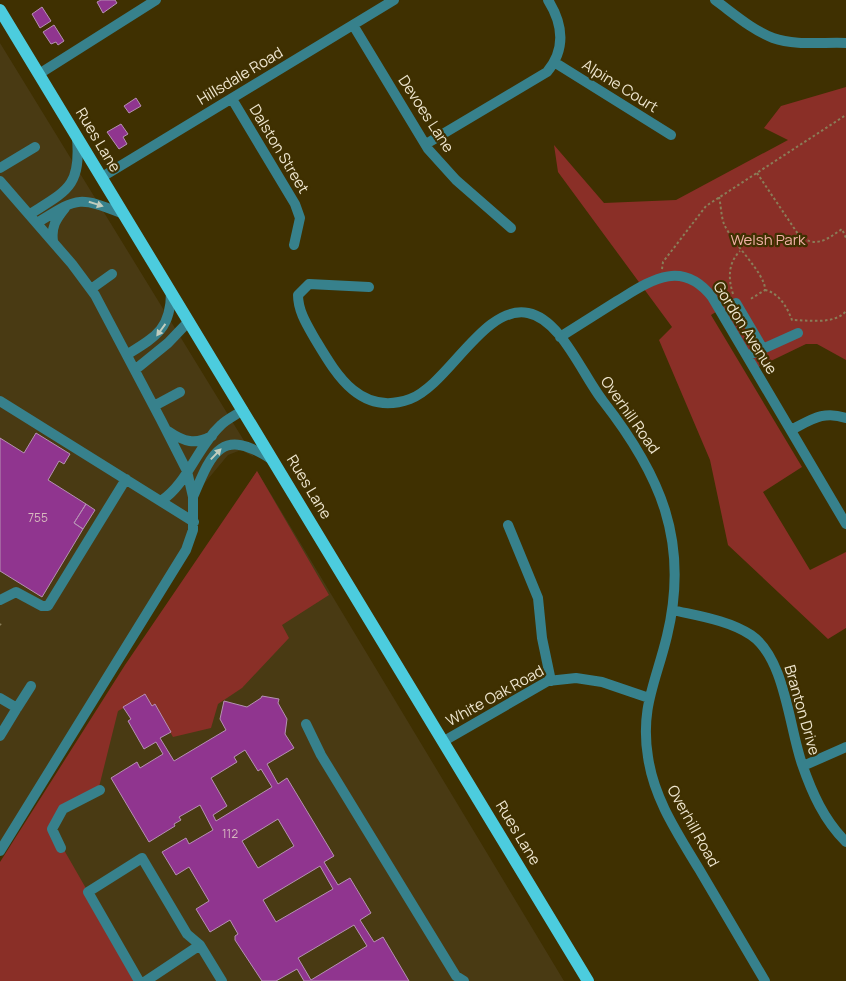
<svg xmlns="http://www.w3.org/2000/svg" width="846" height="981" font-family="Manrope,sans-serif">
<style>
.built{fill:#493a13}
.green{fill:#8a2f27}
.building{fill:#90358f;stroke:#b691b3;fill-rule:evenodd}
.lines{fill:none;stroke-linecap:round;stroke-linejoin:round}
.path{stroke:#8a7d58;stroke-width:2;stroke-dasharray:2.5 2.5;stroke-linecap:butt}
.minor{stroke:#37818c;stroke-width:10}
.major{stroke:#4cccde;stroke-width:12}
.oneway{fill:#c1cdbe}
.labels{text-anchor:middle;stroke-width:4.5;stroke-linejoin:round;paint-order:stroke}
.number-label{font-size:12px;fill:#d7babf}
.street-label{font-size:15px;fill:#efe6cf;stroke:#3f3001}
.park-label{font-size:15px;fill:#f2b1a7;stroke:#3f3001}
</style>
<rect width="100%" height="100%" fill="#3f3001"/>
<!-- built -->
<path class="built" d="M0 43 254 457 241 450 228 455 193 497V530L0 851Z
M257 471 564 981H0V871Z"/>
<!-- green -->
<path class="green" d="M846 87V360L817 344H806L754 369 719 310 711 315 802 467 763 492 810 570 846 552V628L828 639 728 545 710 460 659 340 672 327 558 172 554 145 604 203 676 200 788 140 764 128 781 106Z
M257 471 329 595 282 625 289 638 242 688 218 704 211 728 173 737 155 706 152 707 145 696 118 711 99 787 63 809 52 829 139 981H0V862L125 665Z"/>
<!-- building -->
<path class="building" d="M101 0H115L117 3 103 13 97 2Z
M42 7 51 21 40 28 32 14Z
M54 25 64 41 58 45 56 42 51 44 43 32Z
M136 98 141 106 129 113 124 106Z
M121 124 128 134 123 137 127 144 119 149 107 132Z
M36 433 70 454 64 464 59 461 48 480 86 504 74 523 83 529 42 597 0 571V438L24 453Z
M86 504 95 510 83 529 74 523Z
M145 694 152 706 155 704 171 732 160 738 174 761 226 730 220 719 224 701 247 707 261 698 262 696 279 699 278 703 287 719 285 734 294 748 267 764 278 784 287 778 334 856 324 862 338 885 350 878 371 913 360 920 374 942 383 937 409 981H304L297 969 276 981H262L235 940V936L238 934 230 920 210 932 196 909 209 901 189 867 176 875 162 852 186 838 189 844 213 830 200 805 179 817 181 820 174 824 175 826 149 842 111 778 137 762 140 768 163 754 156 742 144 749 128 721 131 719 123 707ZM245 750 258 771 261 769 272 787 216 821 213 815 227 806 211 778 237 762 234 757ZM278 819 294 846 258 868 242 841ZM320 866 333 889 276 922 263 900ZM354 925 367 946 311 980 298 958Z"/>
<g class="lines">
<!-- path -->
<path class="path" d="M757 173 798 234C815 249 826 240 842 229L846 238
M719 197C721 205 721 216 724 224 732 243 766 274 765 290L749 300
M662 269 663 262 706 206 846 115
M765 290C779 293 787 307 792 320 807 320 835 325 846 311
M733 294C728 278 728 263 740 251
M0 624 1 625"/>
<!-- minor -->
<path class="minor" d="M715 0C733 13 752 30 773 38 795 46 823 42 846 43
M353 25 428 149 456 180 511 228
M554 62 671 135
M39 74 156 0
M232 99 295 204 300 218 294 245
M426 144 547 72C566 49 563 24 548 0
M0 168 35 147
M102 177 394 0
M0 181 72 264 95 295 161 420 187 471 193 497V530L186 550 0 851
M30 214C68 190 81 186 77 138
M37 223C79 197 77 196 124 214
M53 241C51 227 56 219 65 208
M369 287 309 284 298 295C298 311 307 325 315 339 336 374 360 417 410 399 449 384 484 304 528 313 561 319 583 376 603 401 660 474 690 541 667 636 656 682 640 708 648 757 654 799 678 834 699 869 721 907 743 944 765 981
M91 289 112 274
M736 303 763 349
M560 337C579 325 598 313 617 301 650 281 681 258 712 297L846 524
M128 354C157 336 171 328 171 292
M747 356 798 333
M136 369 168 343 189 321
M0 401 194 522
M154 406 180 392
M791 430C811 420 823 410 846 418
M168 431C184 442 195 445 212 436
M193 497C212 452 221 427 271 459
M161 501C188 483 197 447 221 425 227 419 236 415 243 410
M508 525 538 598 542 638 551 681
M0 600 16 592 42 606H48L126 479
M672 610C698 616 728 620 751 635 785 658 789 727 802 764 812 793 824 820 846 842
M0 698 17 708 0 736
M17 708 31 686
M306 724 321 755 456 976 464 981
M444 741 548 681 576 678 602 682 649 698
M803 766 846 747
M61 848 52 829 63 809 100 790
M139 981 88 892 142 858 187 934 200 945
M146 981 200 945 222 981"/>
<!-- major -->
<path class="major" d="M0 10 588 981"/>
</g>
<!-- one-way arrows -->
<defs><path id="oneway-solid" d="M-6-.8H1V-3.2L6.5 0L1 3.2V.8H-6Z" transform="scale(1.25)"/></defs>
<g class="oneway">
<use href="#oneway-solid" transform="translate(96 204) rotate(17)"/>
<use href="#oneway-solid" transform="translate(161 330) rotate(126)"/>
<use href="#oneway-solid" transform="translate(216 454) rotate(-46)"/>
</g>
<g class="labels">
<!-- number labels -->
<g class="number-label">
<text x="38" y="522">755</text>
<text x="230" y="838">112</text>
</g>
<!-- street labels -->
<g class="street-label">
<text transform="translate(240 76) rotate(-31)" y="5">Hillsdale Road</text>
<text transform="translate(620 86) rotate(32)" y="5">Alpine Court</text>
<text transform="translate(426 114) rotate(57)" y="5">Devoes Lane</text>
<text transform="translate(98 140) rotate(59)" y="5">Rues Lane</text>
<text transform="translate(279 149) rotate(59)" y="5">Dalston Street</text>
<text transform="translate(745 328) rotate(58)" y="5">Gordon Avenue</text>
<text transform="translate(630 415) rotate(55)" y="5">Overhill Road</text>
<text transform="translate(309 487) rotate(59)" y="5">Rues Lane</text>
<text transform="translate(495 696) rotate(-29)" y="5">White Oak Road</text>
<text transform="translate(802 710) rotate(74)" y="5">Branton Drive</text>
<text transform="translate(693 826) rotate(61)" y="5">Overhill Road</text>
<text transform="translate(518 833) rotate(59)" y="5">Rues Lane</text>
</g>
<!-- park labels -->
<g class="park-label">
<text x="768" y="245">Welsh Park</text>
</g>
</g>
</svg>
